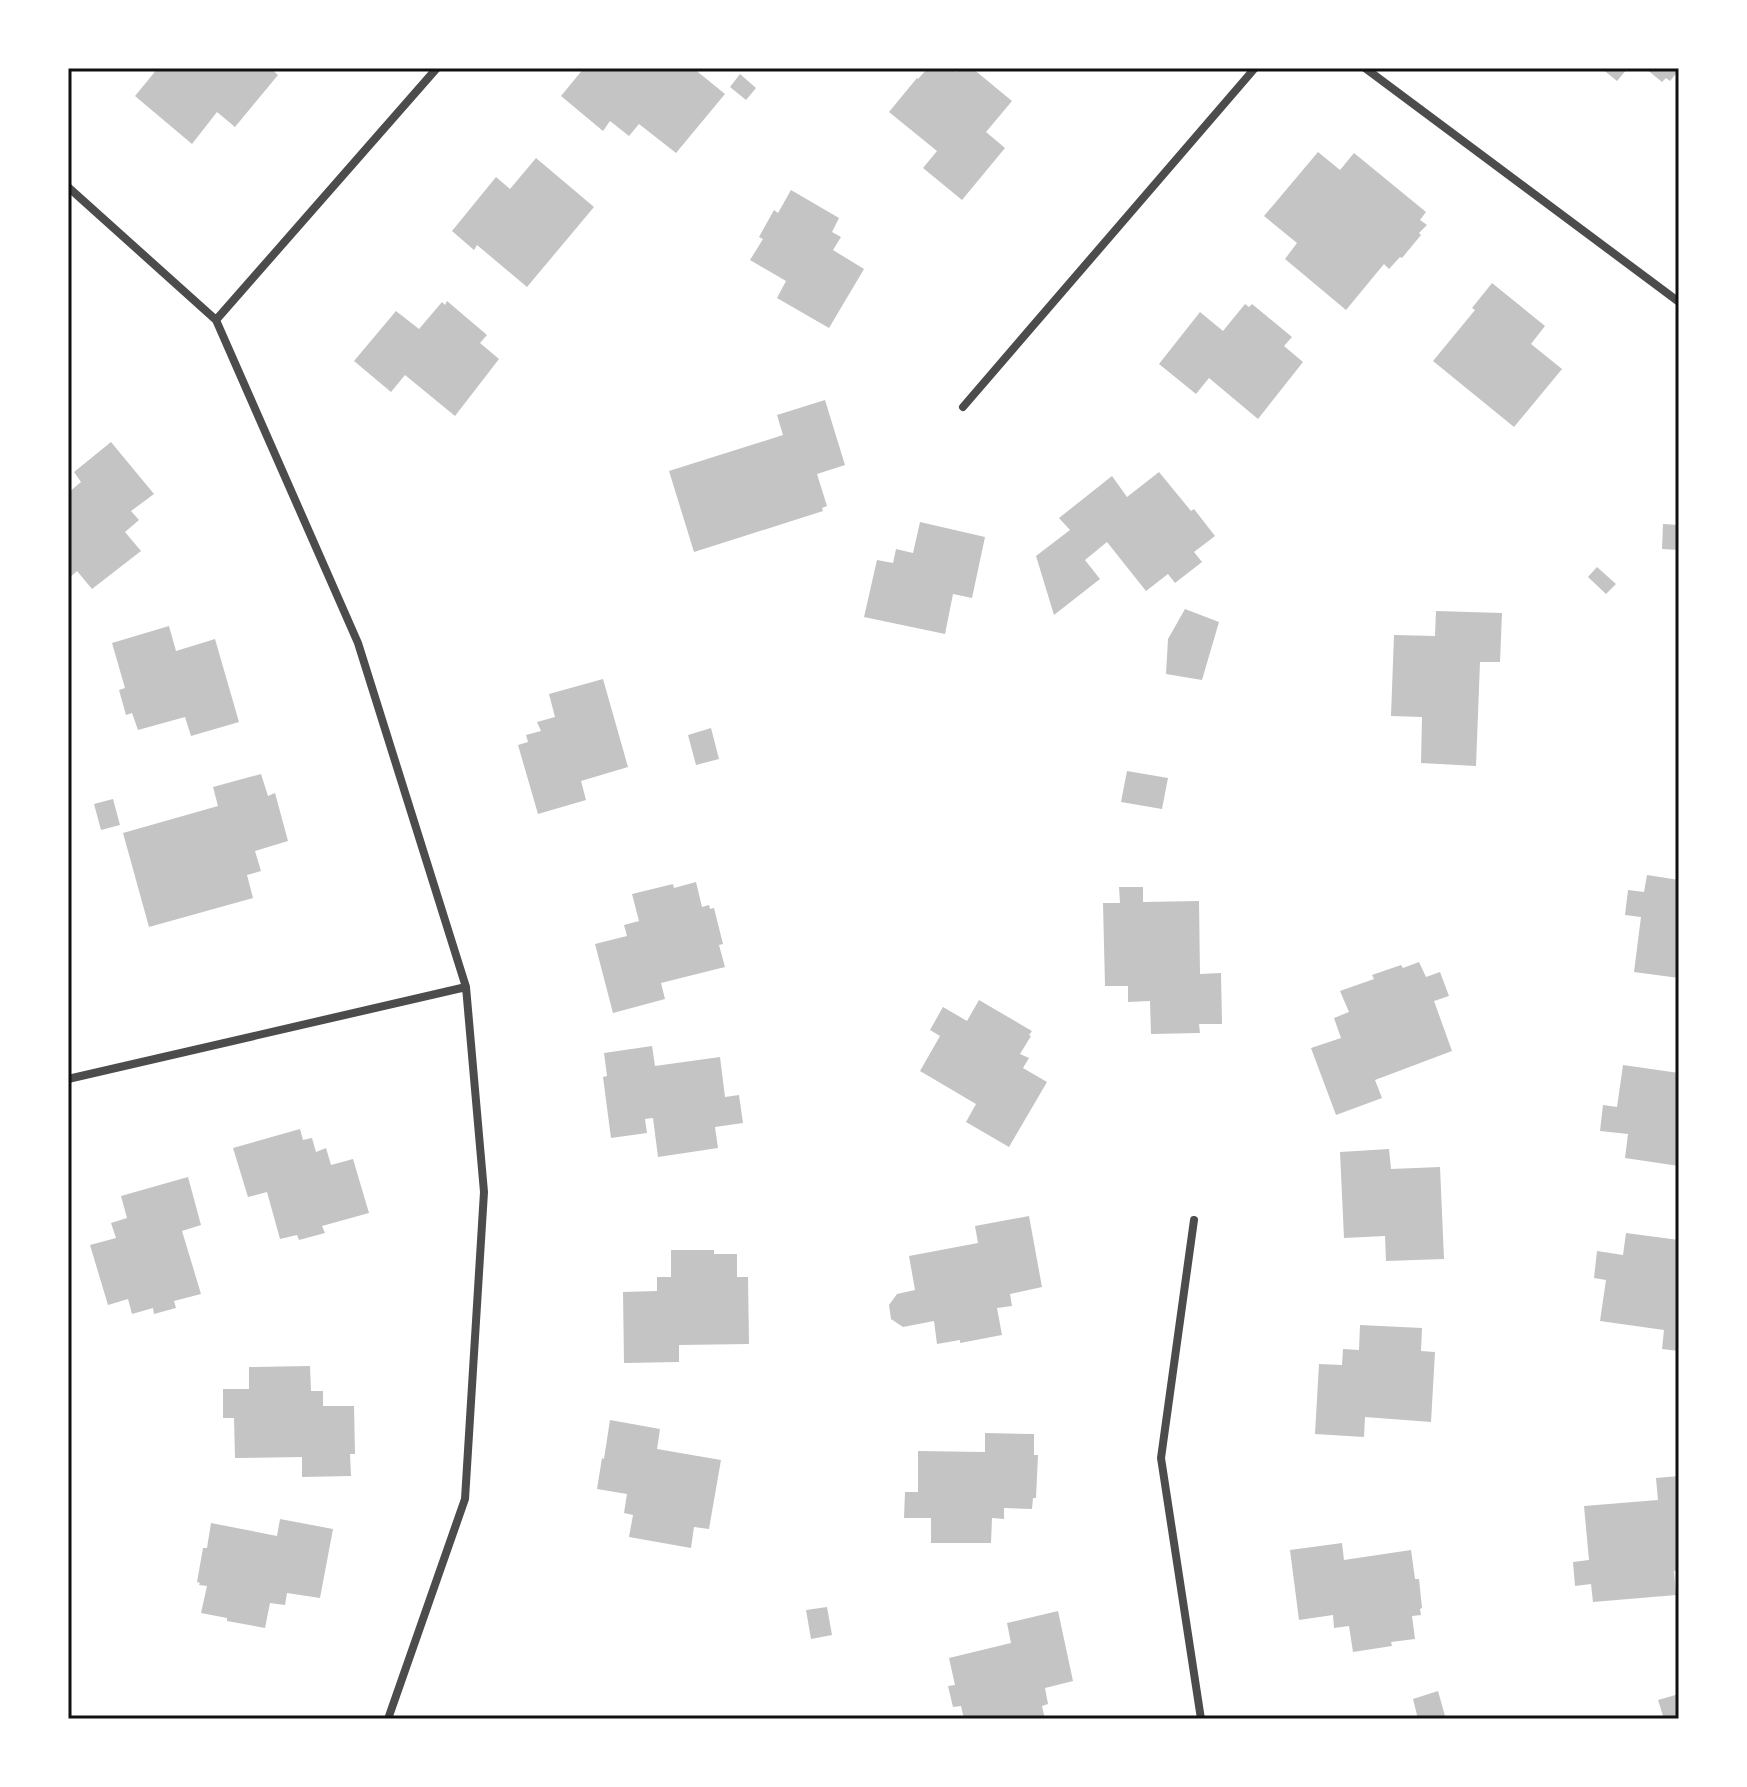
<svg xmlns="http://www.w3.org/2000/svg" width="1747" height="1787" font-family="Rubik,sans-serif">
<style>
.building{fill:#c4c4c4}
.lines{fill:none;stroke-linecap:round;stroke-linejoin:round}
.minor{stroke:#4c4c4c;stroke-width:8}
.neatline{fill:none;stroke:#111;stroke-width:3}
</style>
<rect width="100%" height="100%" fill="#fff"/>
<!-- building -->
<path class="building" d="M158 68H270L278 75 235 127 217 112 192 144 135 96Z
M584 68H693L725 94 676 153 639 124 629 136 610 121 603 131 561 96Z
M928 68H951L956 72 959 68H972L1012 101 986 132 1005 148 962 200 923 168 937 151 889 112 917 78 918 79Z
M1601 68H1628L1617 81Z
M1645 68H1679V70L1670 81 1666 78 1662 82Z
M740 74 756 88 746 100 730 87Z
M1318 152 1340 170 1354 153 1426 212 1420 220 1427 225 1419 233 1421 235 1402 258 1400 257 1389 269 1384 264 1346 310 1285 259 1297 243 1264 216Z
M536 158 594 207 527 287 477 245 474 250 452 231 496 177 510 189Z
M791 190 839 218 832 232 841 237 833 250 864 269 829 328 777 298 786 281 750 260 763 239 759 237 774 210 778 213Z
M1492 283 1545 326 1531 344 1562 369 1514 427 1433 361 1475 310 1472 308Z
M447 301 487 335 480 343 499 359 455 416 405 375 391 392 354 361 396 311 419 329 442 302 445 305Z
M1245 304 1249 307 1252 304 1292 337 1284 346 1303 362 1258 419 1209 378 1196 394 1159 364 1200 312 1223 331Z
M825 400 845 465 817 474 827 506 822 508 823 511 694 552 669 471 783 435 777 415Z
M111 442 154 494 131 511 139 520 125 532 141 551 92 589 77 571 68 579V493L81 482 74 472Z
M1159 472 1191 511 1194 509 1215 536 1194 552 1202 562 1175 583 1168 574 1146 591 1107 542 1085 560 1100 579 1054 615 1036 556 1070 530 1059 518 1112 476 1127 497Z
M920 522 985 537 972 598 953 594 945 634 864 617 877 560 893 563 896 549 913 553Z
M1663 524 1679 525V550L1662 549Z
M1597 567 1616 584 1606 594 1588 577Z
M1185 609 1219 622 1202 680 1166 674 1168 639Z
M1436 611 1502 613 1500 662H1480L1476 766 1421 763 1422 717 1391 716 1394 635 1435 636Z
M169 626 176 651 215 639 239 722 191 736 185 717 138 730 132 713 126 715 119 690 125 688 112 643Z
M603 679 628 767 581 781 586 800 538 814 518 745 528 742 526 735 541 731 537 722 555 717 549 694Z
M711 728 719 759 696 765 688 735Z
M1127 771 1168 778 1162 809 1121 802Z
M261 774 268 796 275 793 288 841 255 851 261 871 247 875 253 898 149 927 123 833 218 806 213 787Z
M113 799 120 825 101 830 94 804Z
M1647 875 1679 880V978L1634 972 1641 917 1625 915 1628 890 1644 892Z
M696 882 702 907 709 905 710 909 714 908 723 944 719 945 725 967 661 983 665 999 613 1013 595 944 627 936 624 925 639 921 632 894 673 884 674 888Z
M1119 887H1143V902L1199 901 1200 974 1221 973 1222 1024H1199L1200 1033 1151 1034 1150 1001 1128 1002V986H1105L1103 903H1120Z
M1419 962 1426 977 1440 972 1449 996 1434 1001 1452 1051 1375 1080 1382 1098 1336 1115 1311 1048 1341 1038 1334 1018 1349 1012 1340 991 1374 979 1372 975 1401 965 1403 968Z
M979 1000 1032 1031 1029 1035 1031 1036 1020 1054 1029 1058 1023 1068 1047 1082 1009 1147 966 1122 976 1104 920 1071 940 1036 930 1030 943 1007 967 1021Z
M652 1046 655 1066 720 1057 725 1097 739 1095 743 1123 715 1127 718 1148 658 1157 653 1118 645 1119 647 1133 611 1138 603 1077 607 1076 604 1053Z
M1623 1065 1679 1073V1166L1625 1158 1628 1134 1600 1131 1603 1105 1617 1107Z
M300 1129 303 1140 312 1138 316 1152 326 1148 331 1165 353 1159 369 1213 322 1226 325 1233 299 1240 297 1235 280 1239 267 1192 248 1197 233 1148Z
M1389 1149 1391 1169 1440 1167 1444 1259 1386 1261 1385 1236 1344 1238 1340 1152Z
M188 1177 201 1225 182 1231 201 1294 174 1301 176 1308 154 1314 153 1308 132 1314 128 1299 108 1305 90 1245 116 1238 111 1223 127 1218 121 1196Z
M1029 1216 1042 1287 1010 1294 1012 1306 997 1308 1002 1335 960 1343V1340L937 1344 934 1321 903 1327 891 1319 889 1305 897 1294 915 1290 909 1256 978 1243 975 1226Z
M1626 1233 1679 1240V1351L1662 1349 1664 1330 1600 1321 1606 1280 1594 1278 1597 1251 1623 1255Z
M671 1250H714V1254H737V1277H748L749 1344 679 1345V1362L624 1363 623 1292 657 1291V1277H671Z
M1360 1325 1422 1328 1421 1351 1435 1352 1431 1422 1365 1417 1364 1437 1315 1434 1319 1364 1342 1365 1343 1349 1359 1350Z
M310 1366 311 1391H323V1406H354L355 1454H350L351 1476 302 1477V1457L235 1458 234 1418H223V1389H249V1367Z
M610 1420 660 1429 657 1449 721 1460 709 1529 694 1527 691 1548 629 1537 633 1515 624 1513 627 1494 597 1489 602 1458 604 1459Z
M985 1433 1034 1434V1455H1038L1036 1498H1033L1032 1509 1004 1508V1519L992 1518 991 1543H931V1518H904L905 1492H918V1451L985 1452Z
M1679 1476V1570L1674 1571 1676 1595 1593 1602 1591 1584 1575 1586 1573 1562 1589 1560 1584 1506 1658 1500 1656 1478Z
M280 1519 333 1529 320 1598 287 1593 285 1605 270 1603 265 1628 227 1621V1618L201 1613 207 1586 199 1585 200 1583 197 1582 203 1548H207L211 1523 277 1536Z
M1342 1543 1344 1560 1411 1550 1415 1579H1419L1422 1608 1420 1609 1421 1615 1412 1616 1415 1639 1391 1642 1392 1646 1353 1652 1349 1626 1334 1628 1333 1615 1299 1620 1290 1550Z
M827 1607 832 1635 811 1639 806 1610Z
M1058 1611 1073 1681 1045 1688 1048 1704 1042 1706 1045 1719H964L961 1706 953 1707 948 1686 955 1685 949 1658 1011 1643 1007 1623Z
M1438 1691 1445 1716 1436 1719H1418L1413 1699Z
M1679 1694V1719H1664L1658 1700Z"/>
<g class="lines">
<!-- minor -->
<path class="minor" d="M1365 68 1679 302
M68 187 216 320 358 643 466 987 484 1192 465 1499 388 1719
M216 320 437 68
M963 407 1255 68
M68 1079 466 987
M1194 1220 1161 1458 1201 1719"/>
</g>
<!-- border -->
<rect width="1747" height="1787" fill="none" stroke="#ffffff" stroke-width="140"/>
<rect x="70" y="70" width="1607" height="1647" class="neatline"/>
</svg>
